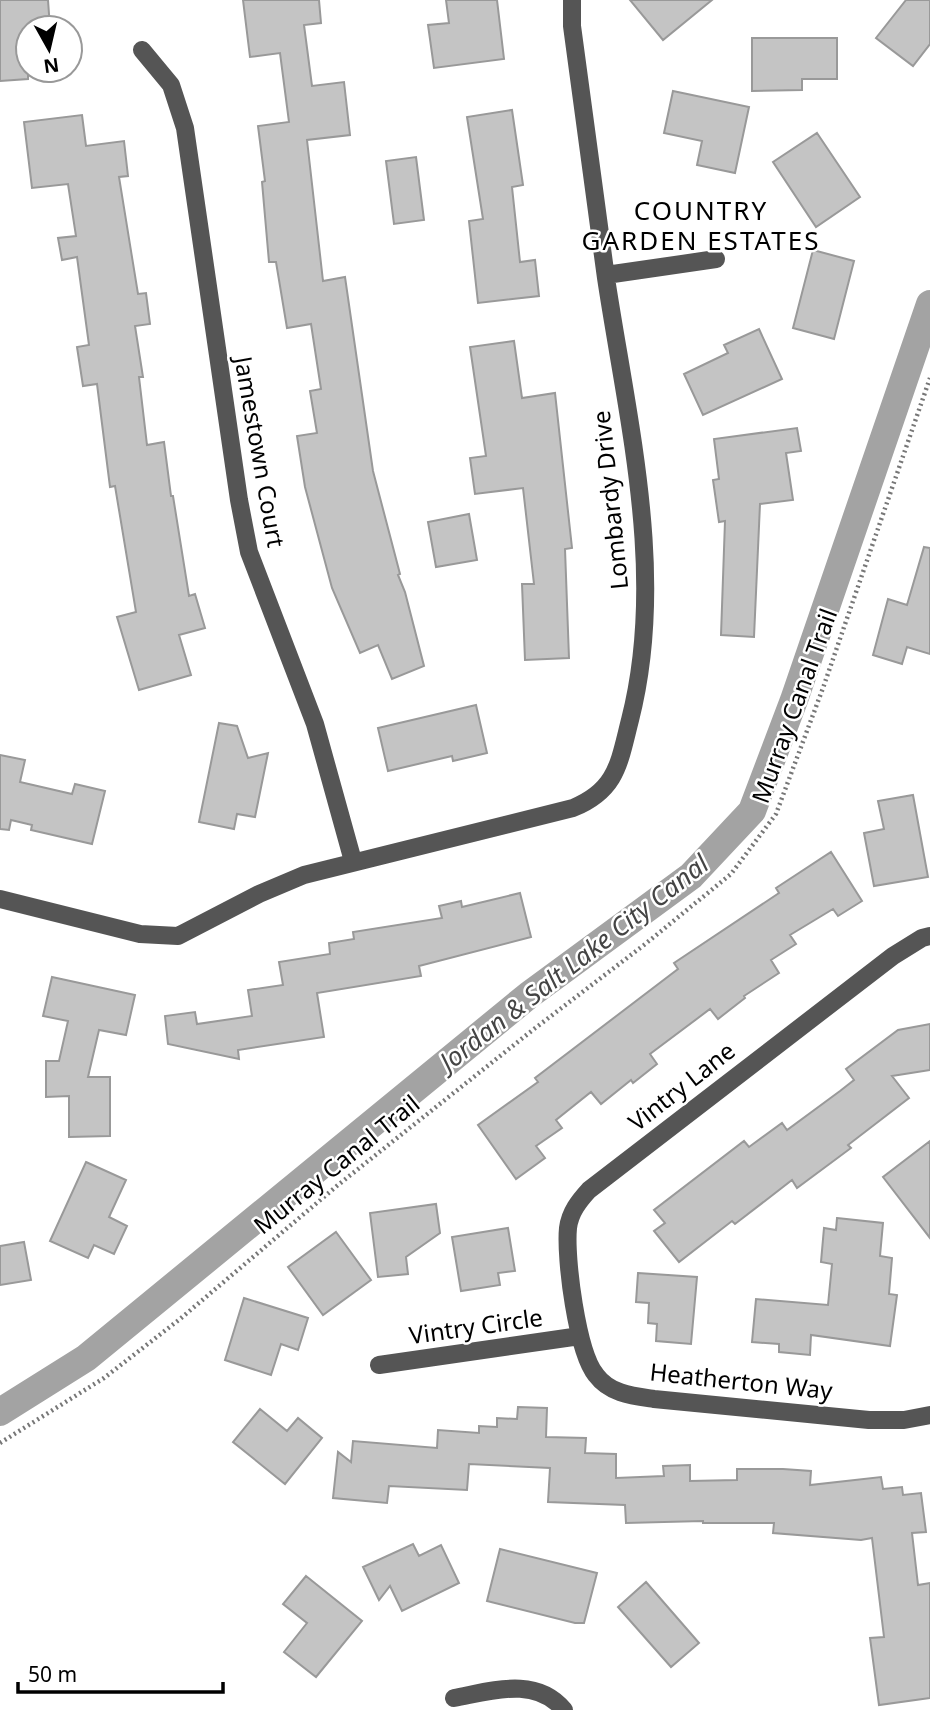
<svg xmlns="http://www.w3.org/2000/svg" width="930" height="1710" font-family="'Noto Sans',sans-serif">
<style>
.lines{fill:none;stroke-linecap:round;stroke-linejoin:round}
.canal{stroke:#a3a3a3;stroke-width:28}
.building{fill:#c4c4c4;stroke:#999;stroke-width:2}
.path{stroke:#777;stroke-width:4.5;stroke-dasharray:2 3.5;stroke-linecap:butt}
.minor{stroke:#555;stroke-width:18}
.labels{text-anchor:middle;stroke-width:5;stroke-linejoin:round;paint-order:stroke}
.street-label{font-size:24px;fill:#000;stroke:#fff}
.neighbourhood-label{font-size:26px;letter-spacing:2px;fill:#000;stroke:#fff}
.water-label{font-size:26px;font-style:italic;fill:#444;stroke:#fff}
</style>
<rect width="100%" height="100%" fill="#fff"/>
<g class="lines">
<!-- canal -->
<path class="canal" d="M0 1412 86 1358 529 995 691 876 752 811 794 700 930 304"/>
</g>
<!-- building -->
<path class="building" d="M0 0H48L50 28H28V79L0 81Z
M243 0H319L321 23 304 25 312 86 344 82 350 135 307 140 323 281 345 277 373 471 400 574 398 575 405 592 424 666 392 679 378 645 360 653 332 588 305 487 297 436 317 433 310 391 321 389 311 324 287 328 276 262H269L262 182 265 181 258 126 289 122 280 53 250 57Z
M446 0H497L504 59 434 68 428 25 449 23Z
M630 0H712L663 40Z
M906 0H930V44L913 66 876 38Z
M752 38H837V79H802V90L752 91Z
M673 91 749 107 735 173 697 165 702 141 664 133Z
M512 110 523 185 512 187 520 262 535 260 539 296 478 303 469 221 483 219 467 117Z
M82 115 86 146 124 141 128 176 119 177 138 294 146 293 150 324 135 326 143 377H139L147 445 164 442 171 496H173L189 596 195 594 205 628 179 635 191 675 139 690 117 617 136 612 115 486 110 487 97 384 83 386 77 347 89 345 77 257 62 260 58 238 76 236 68 184 32 188 24 122Z
M817 133 860 197 816 227 773 162Z
M416 157 424 220 394 224 386 161Z
M813 250 854 261 834 339 793 328Z
M759 329 782 379 703 415 684 374 728 353 724 345Z
M514 341 522 398 555 393 572 548 565 549 569 658 525 660 522 584H534L523 488 475 494 470 458 486 456 470 347Z
M797 428 801 451 786 453 793 500 760 504 754 637 721 635 725 521 719 522 713 480 719 479 714 439Z
M469 514 477 560 436 567 428 522Z
M924 547 930 548V654L907 647 902 664 873 655 888 599 907 605Z
M476 705 487 753 453 761 452 756 388 771 378 728Z
M219 723 237 726 248 758 268 753 255 817 237 814 234 829 199 822Z
M0 755 25 760 20 782 72 794 75 784 105 791 92 844 31 830 32 825 11 820 9 830 0 829Z
M913 795 928 877 874 886 864 833 884 829 878 801Z
M831 852 862 901 838 916 833 909 790 935 796 944 771 960 779 973 744 996 745 998 718 1019 710 1009 650 1054 657 1064 633 1083 631 1080 601 1104 591 1092 556 1120 562 1128 536 1146 545 1158 516 1179 478 1125 538 1082 535 1078 678 969 674 963 779 893 776 888Z
M520 893 531 937 419 966 421 976 317 993 324 1037 238 1050 239 1059 168 1044 165 1016 195 1012 197 1024 252 1016 248 990 283 985 279 962 330 954 329 943 354 939 353 932 442 918 439 906 461 901 462 907Z
M52 977 135 995 126 1035 99 1030 88 1077H110V1136L69 1137V1096L46 1097V1061H59L68 1021 43 1016Z
M930 1024V1070L892 1076 909 1098 848 1145 851 1148 797 1188 792 1180 735 1224 732 1221 679 1262 654 1231 665 1223 654 1210 744 1141 749 1147 782 1123 787 1130 840 1091 854 1080 846 1069 898 1030Z
M930 1141V1238L883 1177Z
M86 1162 126 1180 109 1217 127 1226 114 1254 94 1245 88 1258 50 1241Z
M436 1204 440 1233 406 1257 408 1274 378 1277 370 1213Z
M837 1218 883 1223 880 1256 892 1258 889 1294 897 1295 890 1346 811 1335 810 1355 779 1352V1344L752 1342 756 1299 828 1305 832 1264 821 1262 824 1228 836 1230Z
M508 1228 515 1271 498 1273 500 1285 461 1291 452 1237Z
M336 1232 371 1280 323 1315 288 1267Z
M24 1242 31 1280 0 1285V1246Z
M638 1273 697 1277 691 1344 656 1341 657 1324 648 1323 649 1303 636 1302Z
M244 1298 308 1318 298 1350 281 1344 271 1375 225 1360Z
M518 1407 547 1408 546 1437 586 1438 585 1453 616 1454V1478L664 1476 663 1466 690 1465V1481L737 1480V1469H783L811 1471 810 1485 881 1477 883 1489 902 1487 903 1495 921 1493 926 1532 912 1533 918 1585 930 1583V1698L879 1705 870 1638 884 1637 872 1538 861 1540 773 1533 774 1523H703V1521L626 1523 625 1505 548 1502 550 1468 469 1464 467 1490 389 1486 387 1503 333 1498 338 1452 351 1462 353 1441 437 1448 438 1430 479 1433V1426L497 1427V1418L517 1419Z
M260 1409 287 1431 298 1418 322 1438 285 1484 233 1442Z
M413 1544 419 1556 441 1545 459 1583 402 1611 390 1586 379 1600 363 1567Z
M500 1549 597 1573 584 1623H575L487 1601Z
M306 1576 362 1621 316 1677 284 1652 307 1623 283 1604Z
M646 1582 699 1643 671 1667 618 1607Z"/>
<g class="lines">
<!-- path -->
<path class="path" d="M0 1443 104 1378 180 1319 338 1185 534 1029 644 945 731 874 776 814 823 688 930 378"/>
<!-- minor -->
<path class="minor" d="M142 50 171 85 185 128 239 500 249 552 315 724 353 861
M606 275 716 259
M0 899 140 934 178 936 259 894 304 875 573 808C617 790 619 763 630 720 667 576 628 423 606 278 594 194 584 110 572 26V0
M930 936 922 938 893 956 589 1190C579 1201 570 1212 568 1228 565 1258 577 1352 596 1375 610 1394 633 1396 654 1399L869 1420H904L930 1415
M379 1365 580 1336
M454 1698C492 1691 536 1676 564 1710"/>
</g>
<g class="labels">
<!-- street labels -->
<g class="street-label">
<text transform="translate(259 452) rotate(80)" y="8">Jamestown Court</text>
<text transform="translate(611 500) rotate(-96)" y="8">Lombardy Drive</text>
<text transform="translate(795 706) rotate(-70)" y="8">Murray Canal Trail</text>
<text transform="translate(682 1087) rotate(-38)" y="8">Vintry Lane</text>
<text transform="translate(337 1165) rotate(-39)" y="8">Murray Canal Trail</text>
<text transform="translate(476 1327) rotate(-8)" y="8">Vintry Circle</text>
<text transform="translate(741 1382) rotate(6)" y="8">Heatherton Way</text>
</g>
<!-- neighbourhood labels -->
<g class="neighbourhood-label">
<text x="701" y="220">COUNTRY<tspan x="701" dy="30">GARDEN ESTATES</tspan></text>
</g>
<!-- water labels -->
<g class="water-label">
<text transform="translate(574 963) rotate(-38)" y="9">Jordan &amp; Salt Lake City Canal</text>
</g>
</g>
<!-- north arrow -->
<g transform="translate(49 49) rotate(172)"><circle r="33" fill="#ffffff" stroke="#999999" stroke-width="2"/>
<path d="M0-5L12 26L0 18L-12 26Z" fill="#000000"/>
<text y="-10" font-size="19" font-weight="bold" text-anchor="middle" fill="#000000">N</text>
</g>
<!-- scale -->
<path d="M18 1682v10h205v-10" fill="none" stroke="#000000" stroke-width="3.5"/>
<text x="28" y="1682" font-size="21" fill="#000000" stroke="#ffffff" stroke-width="5" paint-order="stroke">50 m</text>
</svg>
